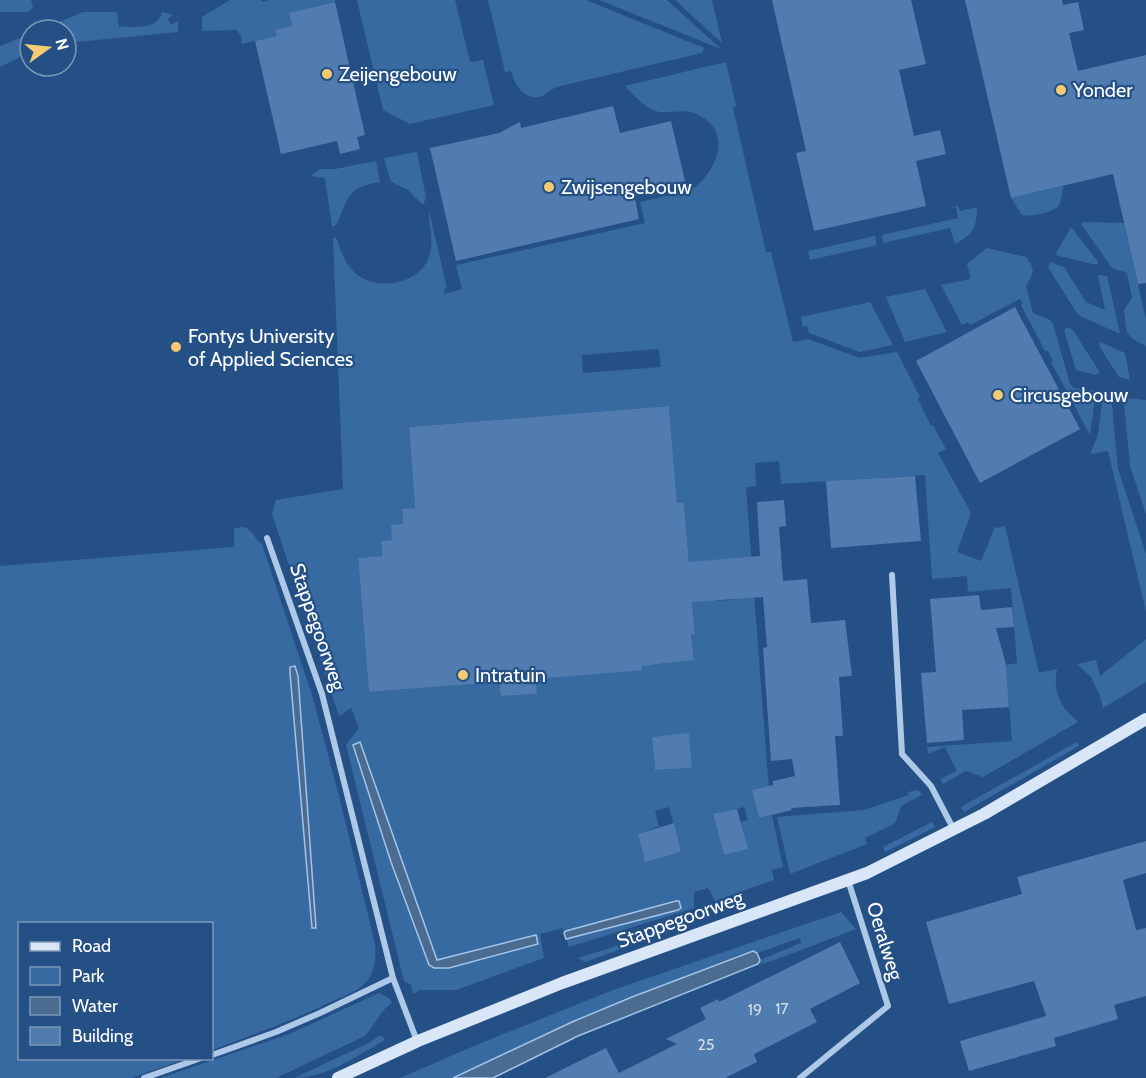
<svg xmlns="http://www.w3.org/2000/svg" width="1146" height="1078" font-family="Cabin,sans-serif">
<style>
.green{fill:#386aa2;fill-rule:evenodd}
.water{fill:#4b6b91;stroke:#a2c4e9;stroke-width:1.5}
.building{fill:#507caf}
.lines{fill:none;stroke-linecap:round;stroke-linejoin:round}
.street{stroke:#aec9e8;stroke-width:6}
.secondary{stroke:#d8e6f7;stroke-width:12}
.poi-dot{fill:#f3cb71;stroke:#245085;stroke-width:2}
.labels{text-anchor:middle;stroke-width:4.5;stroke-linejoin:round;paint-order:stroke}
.number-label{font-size:16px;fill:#d3deeb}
.poi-label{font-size:20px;fill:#fff;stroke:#245085;text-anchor:start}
.street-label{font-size:20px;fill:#fff;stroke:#245085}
</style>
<rect width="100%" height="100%" fill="#245085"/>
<!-- green -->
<path class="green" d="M0 0H31L33 7 28 12H0Z
M230 0H260L263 2 268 0H335V2L289 13 292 26 277 36 242 44 241 35 236 30 202 31V17Z
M357 0H455L470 62 483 60 494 105 410 124 383 110Z
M488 0H586L704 48 702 53 556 87C550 90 545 96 538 97 523 99 514 83 511 71L505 72Z
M599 0H667L721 49Z
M675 0H712L722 43Z
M83 12H117L119 27C136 26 157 31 162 12L173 15 168 19 171 25 178 21V32L66 43V30H40Z
M30 34V52L0 67V46Z
M726 62 736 106 733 108 766 252H771L793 342 808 339 860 358 897 352 920 397 918 399 931 426 933 425 946 449 938 453 971 513 957 552 981 561 995 527 997 528 1005 526 1039 673 1057 669C1052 691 1061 708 1078 722L983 777 966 771 943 784 940 779 957 771 945 747 928 754 927 747 1012 741 1006 665 1017 663 1011 588 968 592 967 576 932 579 925 475 781 484 779 461 755 463 756 486 746 487 770 805 765 787 752 790 759 818 772 815 783 867 772 870 774 880 715 901 708 888 694 892V908L569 947 562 928 540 934 544 958 456 990H420L414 994 410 984 404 981 346 745 359 728 351 708 339 716 272 514 276 500 343 489 333 238H336C341 249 344 262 353 271 374 292 418 286 429 257 435 239 428 228 429 211L447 288 444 289V294L462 289 456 265 645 223 640 202 691 190C718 171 735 129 694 113 681 108 666 116 653 110 643 106 633 94 625 86ZM659 349 661 367 583 373 582 355ZM669 406 677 503H684L695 634 691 635 694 659 654 665 651 645 641 646 643 669 536 679 537 694 501 696 499 682 369 692 358 558 382 556 381 541 392 540 403 524 402 510 415 508 409 427ZM736 558 740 599 715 601 713 581ZM689 734 692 768 655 770 652 737ZM359 742 437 960 538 944 449 968H434L429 965 391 862 353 746ZM669 807 681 852 645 862 638 834 659 826 655 811ZM744 807 748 820 741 822 747 849 724 855 713 815Z
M417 152 426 198 423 205 408 190 391 182 384 158Z
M376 161 380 182C346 187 349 199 336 225L332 227 325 178 311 176 320 169H335Z
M1063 186C1062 192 1062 200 1059 205 1054 213 1030 217 1022 215L1011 198Z
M958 206 960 211 977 207C976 230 974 233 955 244L950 228 883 243 882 235 958 218 956 207 948 208Z
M1083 222 1124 223 1146 320V346C1124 336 1127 333 1124 310L1132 298 1127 273 1112 268 1081 224Z
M1071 227 1098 262 1097 265 1055 255Z
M875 236 877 245 810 260 808 251Z
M987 248 1026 257C1036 271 1034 272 1026 286L1033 313 1050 320 1053 324 1070 384 1074 388 1096 391 1090 435 1051 362 1053 361 1048 351H1045L1021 305 1023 304 1020 299 970 325 968 322 962 325 941 285 971 279 967 264Z
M1050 262 1064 267 1086 302 1105 310 1098 275 1107 276 1120 333H1118L1078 315 1048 267Z
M925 289 947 332 905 342 886 297Z
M870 302 893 345 860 352 809 333 807 326 803 327 801 317Z
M1067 327 1073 330 1099 371V373L1096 375 1076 370 1064 330Z
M1100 342 1125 353 1130 380 1119 377 1099 346Z
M1105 393 1111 395 1118 469 1146 554V612L1108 451 1090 454 1098 435 1103 394Z
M1128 398 1146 400V514L1130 466 1124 402Z
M244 527C255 532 254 539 262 544L312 695 338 792 375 944C376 958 376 972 365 983 357 992 344 996 333 1001 293 1020 253 1035 212 1050V924H20V1058L186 1059 131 1078H0V566L234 547V528Z
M1146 639V682L1103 708 1100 696 1091 677 1077 664 1096 660 1100 676Z
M1077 742 1079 746 964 812 961 807Z
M918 790 922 795 902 805 895 823 865 838 867 844 790 874 777 817 864 810 909 795 908 792Z
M932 822 935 827 885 852 883 847Z
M841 912 856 929 772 961 758 964 760 960 801 943 800 938 757 953 753 951 739 955 572 1022 453 1078H400L476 1045 613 990Z
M686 924V926L585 962 578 958Z
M379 993 390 999 392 1003C379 1011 375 1027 363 1037L276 1078H161L292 1033Z
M378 1036H382L385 1040C357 1056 326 1078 294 1078L369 1043Z"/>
<!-- water -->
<path class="water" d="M295 666 298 676 316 928H312L290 673V667Z
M360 742 437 960 536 935 538 944 449 968H434L429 965 391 862 353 745Z
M676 901H679L681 908 678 910 566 939 564 933 566 931Z
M753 951 757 953 760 960 758 964 578 1036 493 1078H453L572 1022 632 997Z"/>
<!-- building -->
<path class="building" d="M772 0H911L926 64 899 70 914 136 940 130 946 154 916 161 926 206 814 231 796 153 806 151Z
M965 0H1062L1063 5 1078 2 1084 30 1069 33 1078 71 1146 55V283L1138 284 1113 174 1011 198Z
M335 2 365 135 357 137 360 149 340 154 337 141 281 154 255 41 277 36 275 30 292 26 289 13Z
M613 106 620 133 671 121 685 181 634 193 639 219 456 261 430 148 499 133 520 122 521 128Z
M1015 307 1080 429 980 483 916 361Z
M669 406 677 503H684L689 562 760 556 757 502 784 500 786 526 779 527 783 581 807 579 811 623 845 620 852 676 839 677 843 736H835L840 805 791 808 792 810 759 818 752 790 773 785V781L795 776 792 759 771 761 763 648 767 647 763 597 692 602 695 634 691 635 694 660 642 666 643 670 536 679 537 694 501 696 499 682 369 692 358 558 382 556 381 541 392 540 391 525 403 524 402 509 415 508 409 427Z
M915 476 921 541 831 548 826 481Z
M979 595 981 610 1012 607 1014 627 996 628 1006 665 1009 707 962 710 964 740 927 743 921 673 936 672 930 599Z
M689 733 692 768 655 770 652 737Z
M737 809 748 849 724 855 713 814Z
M674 823 681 852 645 862 638 834Z
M1146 841V873L1123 880 1136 930 1146 928V996L1114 1005 1118 1019 1054 1038 1056 1046 969 1071 960 1041 1046 1016 1034 981 949 1004 926 922 1022 894 1017 877Z
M840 942 860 983 810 1009 817 1022 754 1054 757 1062 725 1078H545L606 1048 619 1073 677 1044 666 1039 706 1019 700 1008 718 999 719 1002Z"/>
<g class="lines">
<!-- street -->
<path class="street" d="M267 538 322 694 393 978 417 1041
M892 575 902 754 931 786 954 830
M212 1055 276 1032 320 1013 393 978
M144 1078 201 1058
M800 1078 888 1006 848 880"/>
<!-- secondary -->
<path class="secondary" d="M338 1078 418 1041 562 983 867 873 984 814 1146 719"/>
</g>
<!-- markers -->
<g class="poi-dot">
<circle cx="327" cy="74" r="6"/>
<circle cx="1061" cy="90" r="6"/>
<circle cx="549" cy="187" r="6"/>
<circle cx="176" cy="347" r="6"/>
<circle cx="998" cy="395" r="6"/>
<circle cx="463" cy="675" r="6"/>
</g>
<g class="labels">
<!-- number labels -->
<g class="number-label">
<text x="782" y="1014">17</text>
<text x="755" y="1015">19</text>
<text x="706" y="1050">25</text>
</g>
<!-- poi labels -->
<g class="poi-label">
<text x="339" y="81">Zeijengebouw</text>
<text x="1073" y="97">Yonder</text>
<text x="561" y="194">Zwijsengebouw</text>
<text x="188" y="343">Fontys University<tspan x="188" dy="23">of Applied Sciences</tspan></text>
<text x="1010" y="402">Circusgebouw</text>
<text x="475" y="682">Intratuin</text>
</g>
<!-- street labels -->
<g class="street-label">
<text transform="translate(318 627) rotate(71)" y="7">Stappegoorweg</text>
<text transform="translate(680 919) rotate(-20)" y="7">Stappegoorweg</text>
<text transform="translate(885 941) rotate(73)" y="7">Oeralweg</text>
</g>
</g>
<!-- legend -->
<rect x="18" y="922" width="195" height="138" fill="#245085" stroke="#7c96b6" stroke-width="1.5"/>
<rect x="30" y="942" width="30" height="9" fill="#d8e6f7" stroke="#7c96b6" stroke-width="1.5"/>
<text x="72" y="952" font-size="18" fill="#ffffff">Road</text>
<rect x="30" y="967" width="30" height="18" fill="#386aa2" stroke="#7c96b6" stroke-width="1.5"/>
<text x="72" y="982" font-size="18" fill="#ffffff">Park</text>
<rect x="30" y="997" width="30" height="18" fill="#4b6b91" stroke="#7c96b6" stroke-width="1.5"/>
<text x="72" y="1012" font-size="18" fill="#ffffff">Water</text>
<rect x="30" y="1027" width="30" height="18" fill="#507caf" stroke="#7c96b6" stroke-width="1.5"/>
<text x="72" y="1042" font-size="18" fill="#ffffff">Building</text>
<!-- north arrow -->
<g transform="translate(48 48) rotate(75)"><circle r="28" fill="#245085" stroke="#7c96b6" stroke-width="1.5"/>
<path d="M0-4.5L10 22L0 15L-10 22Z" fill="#f3cb71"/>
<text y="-9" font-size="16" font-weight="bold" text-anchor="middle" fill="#ffffff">N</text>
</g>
</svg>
